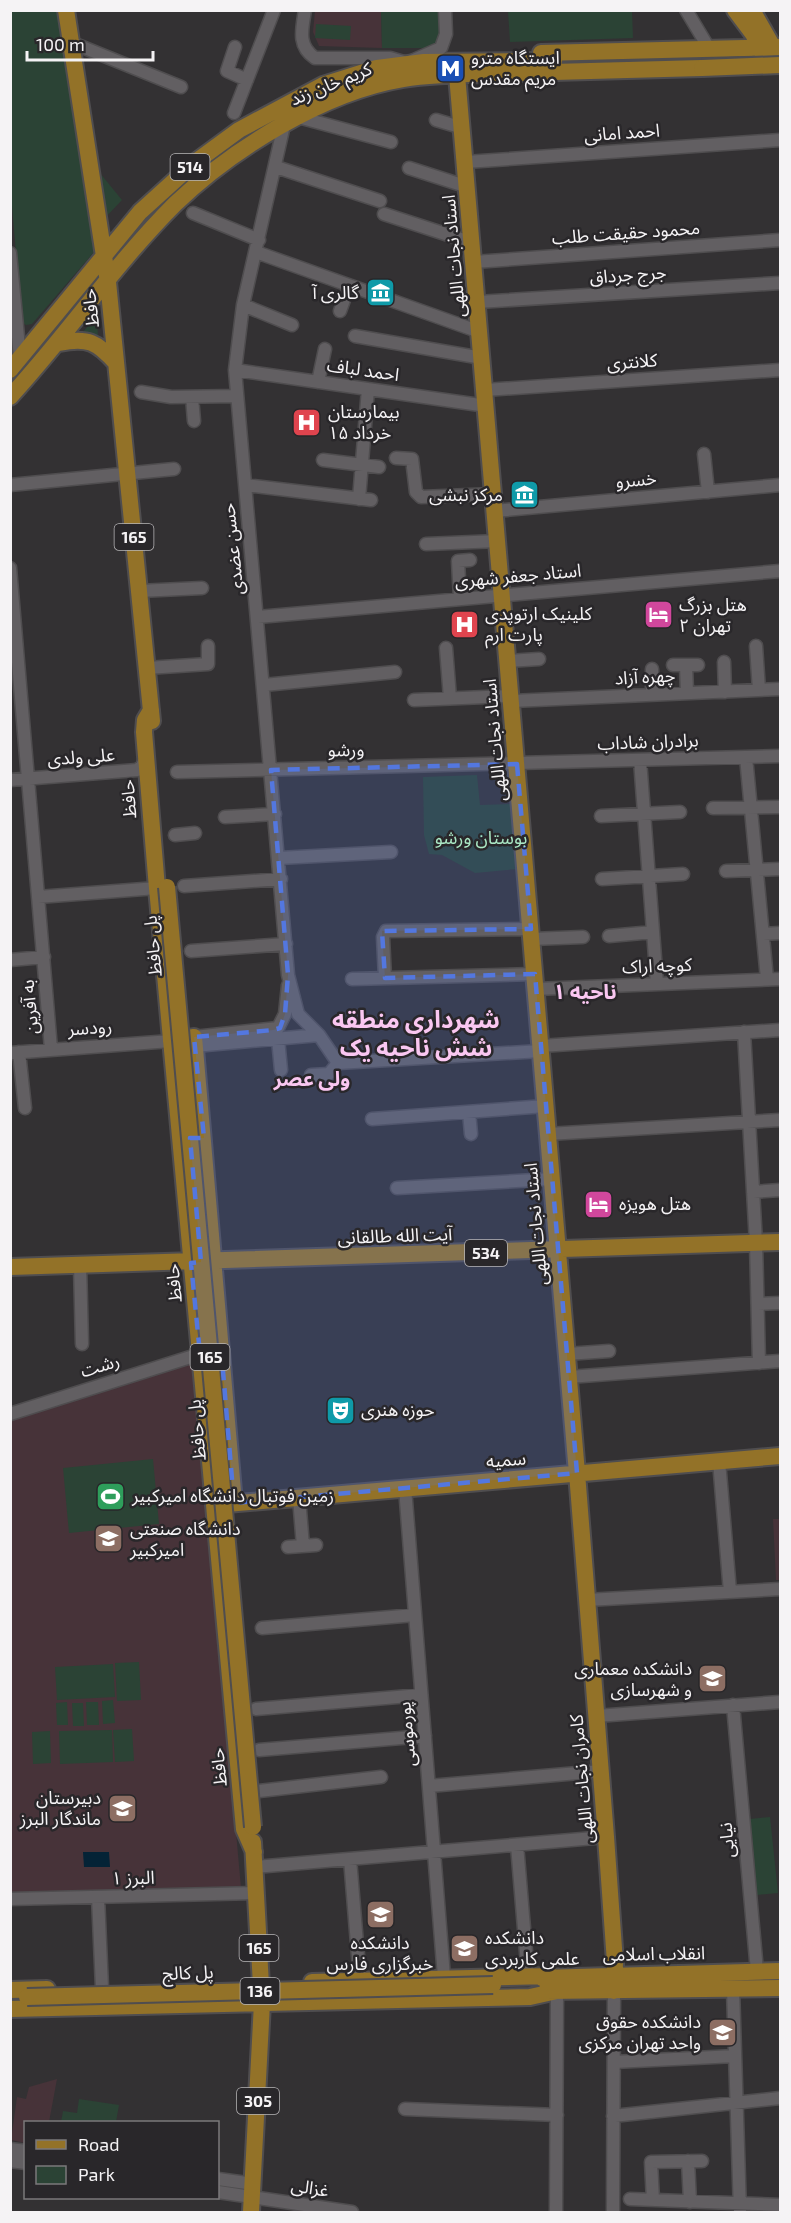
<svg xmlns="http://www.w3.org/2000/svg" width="791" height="2223" font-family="'Exo 2','Noto Sans Arabic',sans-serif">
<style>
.education{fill:#473339}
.green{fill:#2b4335}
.water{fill:#042336}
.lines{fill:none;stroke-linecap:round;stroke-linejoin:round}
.minor-casing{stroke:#4f4d4f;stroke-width:15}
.major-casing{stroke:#4f4d4f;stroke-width:20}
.minor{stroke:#625f62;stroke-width:12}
.major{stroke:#937228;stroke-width:16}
.major-bridge-casing{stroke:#4f4d4f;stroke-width:20;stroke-linecap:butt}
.major-bridge{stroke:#937228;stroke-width:16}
.marked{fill:#5377df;fill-opacity:0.2;stroke:#5377df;stroke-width:4.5;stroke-dasharray:12 8;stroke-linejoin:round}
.labels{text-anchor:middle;stroke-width:5;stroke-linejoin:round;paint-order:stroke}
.shield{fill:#29272a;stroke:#b8b6b8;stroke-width:1.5}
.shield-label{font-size:16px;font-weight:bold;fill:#f5f3f5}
.poi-label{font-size:18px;fill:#f5f3f5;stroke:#29272a;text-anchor:start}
.street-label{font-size:18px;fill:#f5f3f5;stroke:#29272a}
.park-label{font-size:18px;fill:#aae8c5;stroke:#29272a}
.neighbourhood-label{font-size:20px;font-weight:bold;fill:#fac7f1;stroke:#29272a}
.quarter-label{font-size:21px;font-weight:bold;fill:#fac7f1;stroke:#29272a}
.district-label{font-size:24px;font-weight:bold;fill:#fac7f1;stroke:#29272a}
</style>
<rect width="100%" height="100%" fill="#333133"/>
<!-- education -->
<path class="education" d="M315 11H381L382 48 319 46 313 32Z
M194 1361 241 1888 11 1893 10 1418Z
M773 1519H780V1580H776Z
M57 2079 49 2122H26L25 2143 11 2140 17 2097 26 2099 29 2087Z"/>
<!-- green -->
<path class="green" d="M10 11H58L95 241 94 252 32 324 26 325 22 322 11 195Z
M381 11H440V42L433 48H382Z
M508 11H632L633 38 510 42Z
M316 24 351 26 350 40 315 38Z
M95 167 122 200 104 219Z
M97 316 98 338 81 334Z
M477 775 480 805 511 804 517 869 475 873 442 855 429 854 424 835 423 777Z
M153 1459 159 1524 69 1533 63 1468Z
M139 1662 141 1700 117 1701 115 1663Z
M113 1664 115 1697 57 1700 55 1667Z
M113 1700 115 1723 103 1724 102 1701Z
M67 1702 68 1725H57L56 1703Z
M86 1702H98L99 1725H87Z
M72 1703H83L84 1726H73Z
M132 1729 134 1761 115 1762 113 1730Z
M112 1730 113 1762 60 1764 59 1731Z
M50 1731 51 1763 33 1764 32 1732Z
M770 1817 778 1893 757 1895 750 1819Z
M79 2099 119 2105 116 2122H61L63 2111 77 2113Z"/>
<!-- water -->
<path class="water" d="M83 1852H109L110 1867H84Z"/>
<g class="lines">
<defs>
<path id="minor" d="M305 10C302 29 297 46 315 58H390L407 63 441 48 446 34 445 10
M686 10 710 50
M70 42 181 87
M235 47 227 71 247 80
M234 113 274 10
M298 117 391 142
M436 120 463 128
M284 125 243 305 235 370 288 975 298 1014 319 1035 338 1063 541 1051
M466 162 780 140
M276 167 380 201
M409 168 468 187
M193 213 259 240
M384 214 473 243
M256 252 480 332
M10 253 20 358
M474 262 780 240
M478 302 780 283
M243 305 292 325
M340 311 349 286
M355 336 482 358
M235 370 487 406
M318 382 325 349
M485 390 780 370
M141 392 171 397 237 396
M192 397 194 421
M704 454 708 492
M396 458 412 459 416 492 421 497 494 494
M323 460 379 467
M10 485 174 469
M245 485 371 500
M359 499 368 389
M495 511 780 485
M426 544 498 541
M10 568 51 1049
M139 591 202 588
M460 599 458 561 470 560
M258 617 780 571
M756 646 759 690
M446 648 450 698
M508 661 539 659
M724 662 725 692
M673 665H698
M686 665 687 693
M147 668 208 664V646
M652 669V695
M264 685 395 672
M414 700 511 696
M512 701 780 689
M746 757 767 979
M640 760 657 984
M177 772 780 756
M10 780 137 770 142 766 146 757
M713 808 780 807
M601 816 680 812
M225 817 275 814
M175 835 195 833
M279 858 391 852
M726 871 780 869
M602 879 683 874
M184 886 281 879
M38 897 157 888
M763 934 780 933
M609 936 653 932
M532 939 583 937
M191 951 286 944
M10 960 44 957
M385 978 383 937 386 931 531 929
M352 979 535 974
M536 989 780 979
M744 1032 756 1243 759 1363
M194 1037 278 1028 285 1014 288 985
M278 1039 281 1070
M195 1046 319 1035
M541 1046 780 1030
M19 1052 25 1108
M10 1053 171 1041
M311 1075 329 1074 338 1063
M469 1112 471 1134
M372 1119 546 1106
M548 1134 780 1120
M397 1188 552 1179
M753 1192 780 1190
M80 1265 82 1344
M758 1304 780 1303
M567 1354 609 1351
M569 1377 780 1361
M10 1414 200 1354
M719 1461 730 1592
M405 1488 444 1977
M299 1498 303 1546
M288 1547 316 1545
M587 1600 780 1589
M262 1628 415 1615
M733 1705 757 1971
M256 1709 421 1695
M597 1716 780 1702
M259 1750 425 1736
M429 1786 601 1771
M259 1791 381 1777
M517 1845 528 1976
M350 1859 360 1980
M255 1867 606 1837
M98 1897 102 1988
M10 1899 256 1893
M733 1989 740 2212
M614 2062 735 2056
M405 2109 557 2115
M613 2116 780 2098
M10 2149 26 2151
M10 2161 26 2163
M688 2161 690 2202
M218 2179 254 2184
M218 2192 352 2212
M630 2199 780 2205
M653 2200 651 2162 702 2161
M556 2212 557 1991
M613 2212 614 1991"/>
<path id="major" d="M66 10 108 282 152 721
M735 10 753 34 764 56
M752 10 777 54
M541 53 780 47
M457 75 577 1473 606 1837 615 1962 614 1991
M59 343C88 337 97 342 116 363
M10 370 140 212 194 163 239 130 323 85 377 68 424 62 554 61
M10 397C67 335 115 264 175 204 232 149 324 92 403 79 440 73 479 74 516 73 578 71 640 70 702 68
M151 710 145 720 144 732 157 888 244 1829 254 1852
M171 1041 194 1037 234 1503
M10 1267 780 1242
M215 1505 780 1456
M542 1978 780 1971
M312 1982 551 1976
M10 1990 47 1989
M546 1991 780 1988
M10 2009 530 1997 557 1991
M251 2212 262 2003 253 1842"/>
</defs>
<!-- minor casing -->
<use href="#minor" class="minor-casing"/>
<!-- major casing -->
<use href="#major" class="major-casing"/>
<!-- minor -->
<use href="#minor" class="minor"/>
<!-- major -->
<use href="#major" class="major"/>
<defs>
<path id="major-bridge" d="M702 68 780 65
M167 887 253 1827
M27 1997 493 1985"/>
</defs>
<!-- major-bridge casing -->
<use href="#major-bridge" class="major-bridge-casing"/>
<!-- major-bridge -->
<use href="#major-bridge" class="major-bridge"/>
</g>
<!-- marked area -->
<path class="marked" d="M517 764 531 929 382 931 385 978 535 974 577 1473 234 1503 221 1347 200 1354 191 1263 201 1262 190 1138H204L194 1037 273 1030 280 1028 285 1014 288 975 271 770Z"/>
<!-- icons -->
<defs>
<symbol id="metro-square" viewBox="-11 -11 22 22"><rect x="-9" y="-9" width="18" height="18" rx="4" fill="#1a4fb4" stroke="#29272a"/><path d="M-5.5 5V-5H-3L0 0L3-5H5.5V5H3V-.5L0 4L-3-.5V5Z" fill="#fff"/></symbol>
<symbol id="museum-square" viewBox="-11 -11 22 22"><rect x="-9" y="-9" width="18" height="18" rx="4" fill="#0f9aa8" stroke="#29272a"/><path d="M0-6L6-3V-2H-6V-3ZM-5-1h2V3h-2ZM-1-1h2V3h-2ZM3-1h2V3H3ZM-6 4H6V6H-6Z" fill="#fff"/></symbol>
<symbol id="hospital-square" viewBox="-11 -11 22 22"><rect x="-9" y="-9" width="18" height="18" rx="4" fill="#e0444e" stroke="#29272a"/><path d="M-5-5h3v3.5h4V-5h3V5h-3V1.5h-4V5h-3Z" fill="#fff"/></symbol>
<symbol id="hotel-square" viewBox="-11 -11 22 22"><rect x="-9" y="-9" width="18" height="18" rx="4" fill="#d1479c" stroke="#29272a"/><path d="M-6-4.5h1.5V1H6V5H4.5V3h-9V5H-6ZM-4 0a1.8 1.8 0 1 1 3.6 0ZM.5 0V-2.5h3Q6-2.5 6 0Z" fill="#fff"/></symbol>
<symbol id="theatre-square" viewBox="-11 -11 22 22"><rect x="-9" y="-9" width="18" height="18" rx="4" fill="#0f9aa8" stroke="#29272a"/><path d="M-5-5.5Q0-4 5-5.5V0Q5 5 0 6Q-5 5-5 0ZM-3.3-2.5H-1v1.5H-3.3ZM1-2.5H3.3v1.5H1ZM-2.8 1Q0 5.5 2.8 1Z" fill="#fff"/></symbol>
<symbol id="stadium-square" viewBox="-11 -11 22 22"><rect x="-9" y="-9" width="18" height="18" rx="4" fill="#2e9e5b" stroke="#29272a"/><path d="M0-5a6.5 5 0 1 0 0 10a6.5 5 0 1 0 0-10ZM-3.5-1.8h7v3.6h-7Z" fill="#fff"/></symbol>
<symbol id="university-square" viewBox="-11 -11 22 22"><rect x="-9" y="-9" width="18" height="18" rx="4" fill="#8d6e63" stroke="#29272a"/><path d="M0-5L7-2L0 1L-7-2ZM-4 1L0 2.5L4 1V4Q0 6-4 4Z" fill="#fff"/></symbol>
<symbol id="school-square" viewBox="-11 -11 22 22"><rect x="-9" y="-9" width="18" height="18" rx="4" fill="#8d6e63" stroke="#29272a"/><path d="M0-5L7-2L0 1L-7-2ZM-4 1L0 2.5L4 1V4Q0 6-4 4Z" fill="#fff"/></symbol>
</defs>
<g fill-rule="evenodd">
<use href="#metro-square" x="434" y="52" width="33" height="33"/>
<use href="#museum-square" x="364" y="276" width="33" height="33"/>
<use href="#hospital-square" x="290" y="406" width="33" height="33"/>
<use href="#museum-square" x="508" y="478" width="33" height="33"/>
<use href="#hotel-square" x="642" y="598" width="33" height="33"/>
<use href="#hospital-square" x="448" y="608" width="33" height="33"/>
<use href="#hotel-square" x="582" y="1188" width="33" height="33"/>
<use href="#theatre-square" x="324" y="1394" width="33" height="33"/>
<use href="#stadium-square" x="94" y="1480" width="33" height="33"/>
<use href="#university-square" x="92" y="1522" width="33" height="33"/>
<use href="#university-square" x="696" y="1662" width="33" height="33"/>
<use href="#school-square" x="106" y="1792" width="33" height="33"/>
<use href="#university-square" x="364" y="1898" width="33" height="33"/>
<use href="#university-square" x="448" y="1932" width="33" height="33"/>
<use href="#university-square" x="706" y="2016" width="33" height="33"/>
</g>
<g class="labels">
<!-- shield labels -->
<g class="shield">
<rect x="170.5" y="154" width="39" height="26" rx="4.5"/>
<rect x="114.5" y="524" width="39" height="26" rx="4.5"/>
<rect x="465" y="1240" width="42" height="26" rx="4.5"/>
<rect x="190.5" y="1344" width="39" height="26" rx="4.5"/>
<rect x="239.5" y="1935" width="39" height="26" rx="4.5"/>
<rect x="240.5" y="1978" width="39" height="26" rx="4.5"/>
<rect x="237" y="2088" width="42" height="26" rx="4.5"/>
</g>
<g class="shield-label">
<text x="190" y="173">514</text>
<text x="134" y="543">165</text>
<text x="486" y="1259">534</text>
<text x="210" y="1363">165</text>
<text x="259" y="1954">165</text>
<text x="260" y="1997">136</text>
<text x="258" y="2107">305</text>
</g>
<!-- poi labels -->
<g class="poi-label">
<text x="471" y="64">ایستگاه مترو<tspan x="471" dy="21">مریم مقدس</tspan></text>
<text x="359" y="299" text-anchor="end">گالری آ</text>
<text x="328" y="418">بیمارستان<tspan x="328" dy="21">۱۵ خرداد</tspan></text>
<text x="503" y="501" text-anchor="end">مرکز نبشی</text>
<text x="679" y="611">هتل بزرگ<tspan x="679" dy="21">تهران ۲</tspan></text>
<text x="485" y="620">کلینیک ارتوپدی<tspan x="485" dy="21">پارت ارم</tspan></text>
<text x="619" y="1210">هتل هویزه</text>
<text x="361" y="1416">حوزه هنری</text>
<text x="132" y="1502">زمین فوتبال دانشگاه امیرکبیر</text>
<text x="130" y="1535">دانشگاه صنعتی<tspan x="130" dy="21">امیرکبیر</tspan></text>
<text x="692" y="1675" text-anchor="end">دانشکده معماری<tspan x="692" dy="21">و شهرسازی</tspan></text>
<text x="101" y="1804" text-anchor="end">دبیرستان<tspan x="101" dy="21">ماندگار البرز</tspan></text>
<text x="485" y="1944">دانشکده<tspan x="485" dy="21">علمی کاربردی</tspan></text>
<text x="380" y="1949" text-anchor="middle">دانشکده<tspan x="380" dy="21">خبرگزاری فارس</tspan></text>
<text x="701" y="2028" text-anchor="end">دانشکده حقوق<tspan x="701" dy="21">واحد تهران مرکزی</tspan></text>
</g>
<!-- street labels -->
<g class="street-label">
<text transform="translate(331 84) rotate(-22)" y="6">کریم خان زند</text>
<text transform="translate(622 133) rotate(-4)" y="6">احمد امانی</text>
<text transform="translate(626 233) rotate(-4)" y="6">محمود حقیقت طلب</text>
<text transform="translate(454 256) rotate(-95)" y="6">استاد نجات اللهی</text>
<text transform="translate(628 275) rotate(-4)" y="6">جرج جرداق</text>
<text transform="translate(91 308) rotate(-96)" y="6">حافظ</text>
<text transform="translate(632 362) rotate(-4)" y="6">کلانتری</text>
<text transform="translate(363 370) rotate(8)" y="6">احمد لباف</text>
<text transform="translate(636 480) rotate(-5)" y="6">خسرو</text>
<text transform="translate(233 549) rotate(-96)" y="6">حسن عضدی</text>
<text transform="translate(518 576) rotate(-5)" y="6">استاد جعفر شهری</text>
<text transform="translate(645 677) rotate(-3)" y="6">چهره آزاد</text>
<text transform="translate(495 740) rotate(-95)" y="6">استاد نجات اللهی</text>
<text transform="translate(648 742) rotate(-2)" y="6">برادران شاداب</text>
<text transform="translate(346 750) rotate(-1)" y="6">ورشو</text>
<text transform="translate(81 757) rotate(-4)" y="6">علی ولدی</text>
<text transform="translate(129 799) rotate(-94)" y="6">حافظ</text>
<text transform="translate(153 946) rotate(-95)" y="6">پل حافظ</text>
<text transform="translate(657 966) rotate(-2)" y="6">کوچه اراک</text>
<text transform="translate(30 1007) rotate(-95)" y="6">به آفرین</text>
<text transform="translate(90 1028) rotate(-4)" y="6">رودسر</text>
<text transform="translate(536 1224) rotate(-95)" y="6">استاد نجات اللهی</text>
<text transform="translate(395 1236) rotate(-2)" y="6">آیت الله طالقانی</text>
<text transform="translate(174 1283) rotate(-95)" y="6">حافظ</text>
<text transform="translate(100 1366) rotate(-17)" y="6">رشت</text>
<text transform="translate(197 1430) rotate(-95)" y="6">پل حافظ</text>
<text transform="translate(506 1460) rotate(-5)" y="6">سمیه</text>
<text transform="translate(407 1734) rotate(-95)" y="6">پورموسی</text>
<text transform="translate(219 1767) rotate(-95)" y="6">حافظ</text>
<text transform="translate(582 1779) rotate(-95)" y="6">کامران نجات اللهی</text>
<text transform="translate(727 1840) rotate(-95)" y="6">نیایی</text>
<text transform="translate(133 1878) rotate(-1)" y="6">البرز ۱</text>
<text transform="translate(654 1954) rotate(-1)" y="6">انقلاب اسلامی</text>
<text transform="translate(188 1973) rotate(-2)" y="6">پل کالج</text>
<text transform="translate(310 2188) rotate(9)" y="6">غزالی</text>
</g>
<!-- park labels -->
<g class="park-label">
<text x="481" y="844">بوستان ورشو</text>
</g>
<!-- neighbourhood labels -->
<g class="neighbourhood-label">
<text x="312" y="1086">ولی عصر</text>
</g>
<!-- quarter labels -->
<g class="quarter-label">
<text x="585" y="999">ناحیه ۱</text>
</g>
<!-- district labels -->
<g class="district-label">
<text x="416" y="1028">شهرداری منطقه<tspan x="416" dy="28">شش ناحیه یک</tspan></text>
</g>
</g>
<!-- border -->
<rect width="791" height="2223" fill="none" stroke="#f5f3f5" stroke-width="24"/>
<!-- legend -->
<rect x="24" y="2121" width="195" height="78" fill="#29272a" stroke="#7b797b" stroke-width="1.5"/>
<rect x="36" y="2140" width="30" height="9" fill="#937228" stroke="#7b797b" stroke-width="1.5"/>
<text x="78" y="2151" font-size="18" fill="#f5f3f5">Road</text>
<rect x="36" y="2166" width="30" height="18" fill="#2b4335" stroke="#7b797b" stroke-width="1.5"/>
<text x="78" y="2181" font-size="18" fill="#f5f3f5">Park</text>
<!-- scale -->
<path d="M27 51v9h126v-9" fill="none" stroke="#f5f3f5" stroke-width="3"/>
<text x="36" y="51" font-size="18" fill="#f5f3f5" stroke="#29272a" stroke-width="4.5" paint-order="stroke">100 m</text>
</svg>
